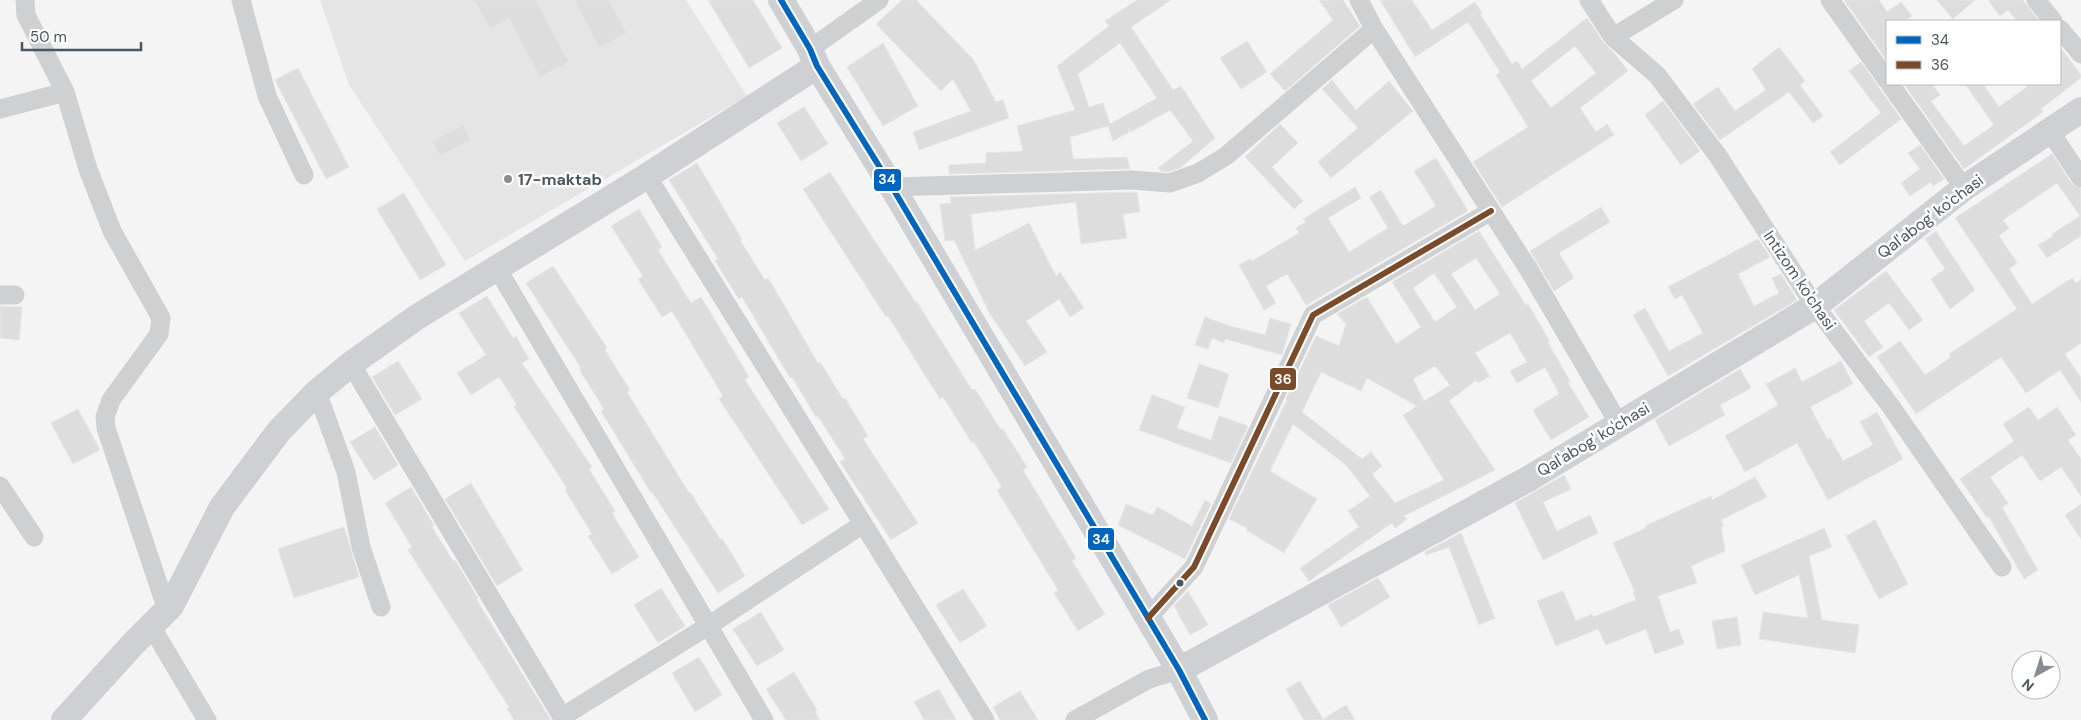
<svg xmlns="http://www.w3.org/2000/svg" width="2081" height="720" font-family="'DM Sans',sans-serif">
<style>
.education{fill:#e6e5e6}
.building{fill:#ddddde;stroke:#e5e6e7;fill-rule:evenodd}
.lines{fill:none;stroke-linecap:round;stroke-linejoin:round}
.street{stroke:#ced0d2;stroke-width:19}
.secondary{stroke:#ced0d4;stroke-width:26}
.bus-1-casing{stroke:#fff;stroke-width:10}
.bus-2-casing{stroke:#fff;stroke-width:10}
.bus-1{stroke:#0065bd;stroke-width:6}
.bus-2{stroke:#7a4b2a;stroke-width:6}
.poi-dot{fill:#868d94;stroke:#fff;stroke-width:2}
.bus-dot{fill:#4a5661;stroke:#fff;stroke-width:2}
.labels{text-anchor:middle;stroke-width:5;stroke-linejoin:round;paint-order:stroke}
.poi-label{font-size:16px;font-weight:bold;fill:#4a5661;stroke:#fff;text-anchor:start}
.street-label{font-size:16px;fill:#4a5661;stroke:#fff}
.line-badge{stroke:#fff;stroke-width:2}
.badge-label{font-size:14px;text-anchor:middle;font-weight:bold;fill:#fff}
</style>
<rect width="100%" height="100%" fill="#f4f4f4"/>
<!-- education -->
<path class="education" d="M320 0H686L747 96 465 261 349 85Z"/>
<!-- building -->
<path class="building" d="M474 0H536L569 62 540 77 509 19 490 29Z
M574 0H609L627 33 599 48Z
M708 0H753L782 48 749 68Z
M902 0H916L973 59 996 102 1003 100 1009 118 919 150 913 132 971 111 953 79 941 91 876 24Z
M1137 0H1171L1131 27 1173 90 1181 86 1215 138 1180 168 1168 172 1161 171 1158 168 1193 141 1170 110 1131 132 1129 129V132L1113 141 1108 126 1070 137 1073 159 1127 157 1130 169 949 174V165L986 163V153L1023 151 1017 126 1075 110 1057 66 1109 26 1105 21ZM1120 43 1157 98 1110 124 1103 103 1089 107 1078 74Z
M1319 0H1343L1360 26 1285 91 1270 74 1333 20Z
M1380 0H1412L1432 30 1475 2 1482 13 1480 14 1512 64 1517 61 1522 69 1587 18 1604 43 1615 54 1628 71 1580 108 1596 132 1607 124 1614 135 1502 207 1473 162 1528 127 1496 75 1500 72 1468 22 1415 57ZM1575 46 1596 73 1551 108 1531 81Z
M1844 0H1879L1887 12 1901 2 1912 16 1904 21H1887V61Z
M1937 0H1975L1953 19Z
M1988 0H2023L2039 21H2017L2008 10 2000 16Z
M1247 41 1267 72 1241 89 1220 58Z
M883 43 918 106 883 126 847 67Z
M1779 47 1805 81 1800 85 1823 116 1813 123 1789 92 1720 140 1693 104 1718 87 1735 111 1766 90 1752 69Z
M2060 47 2081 75V78L2041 109 2043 112 1964 169 1904 84H1932L1940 95 1931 101 1964 146 1994 125 1965 84H1983L1999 107 2031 84H2060Z
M1861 62 1901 119 1840 165 1830 152 1881 113 1849 71Z
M298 68 349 167 326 179 275 80Z
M1332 80 1356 110 1389 81 1413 111 1331 178 1318 162 1358 128 1322 89Z
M1663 101 1700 151 1681 165 1645 115Z
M804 107 828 144 801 161 777 123Z
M1280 124 1298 143 1272 167 1303 201 1294 209 1245 157Z
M464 125 471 140 440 156 432 141Z
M1920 145 1944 179 1933 186 1931 182 1910 196 1901 183 1920 169 1908 153Z
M2052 154 2072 184 2081 189V236L2047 258 2038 245 2053 236 2052 234 2080 216 2057 183 2003 220 2009 228 1999 236 2017 263 2009 269 2032 304 2072 278 2076 283 2081 279V343L2065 354 2081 378V402L2060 370 2026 393 2001 357 1916 414 1877 357 1900 341 1925 375 1951 357 1949 354 2017 309 1955 218Z
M1436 158 1468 211 1306 305 1287 274 1266 286 1276 303 1264 310 1239 265 1250 259 1252 261 1299 233 1296 228 1306 222 1303 219 1355 187 1361 198 1328 218 1349 252 1388 228 1369 197 1381 190 1403 226 1436 206 1414 171Z
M697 163 742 239 740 240 765 280 768 278 818 363 820 362 843 399 845 398 868 436 863 439 918 523 891 540 840 462 845 459 818 416 816 417 792 377 790 378 742 297 739 299 715 261 718 259 669 180Z
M830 172 889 263H890L916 303 917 302 972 390 975 389 1001 430 1003 429 1027 467 1023 470 1076 558 1072 561 1105 614 1078 631 1054 593 1058 590 997 490 1002 487 974 442 972 443 943 397 940 399 888 316 886 317 803 189Z
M1137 192 1140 212 1123 214 1127 238 1081 244 1076 202 971 214 975 250 1029 223 1056 276 1060 272 1084 308 1070 317 1059 299 1026 321 1047 352 1025 366 990 314 954 240 945 241 940 204 951 203 950 197Z
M404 193 446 265 420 280 377 209Z
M1601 207 1610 222 1559 253 1574 278 1554 291 1530 251Z
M639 209 662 247 658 250 691 303 701 297 749 377 745 380 829 509 802 525 719 399 723 396 672 311 662 317 638 279 643 276 611 226Z
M1479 231 1526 305 1528 304 1550 342 1548 343 1570 381 1568 383 1589 417 1551 440 1533 410 1559 394 1545 367 1517 383 1510 371 1527 362 1510 333 1475 353 1490 376 1478 383 1476 380 1449 401 1495 470 1404 516 1407 519 1395 528 1392 523 1309 581 1300 568 1359 527 1348 511 1370 496 1346 465 1293 424 1270 471 1317 499 1284 553 1246 530 1247 528 1229 519 1287 400 1286 399 1316 336 1339 346 1346 324 1337 314 1367 297 1396 344 1421 327 1392 282ZM1476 258 1500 294 1475 310 1451 274ZM1434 273 1457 307 1435 322 1413 288ZM1435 366 1450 385 1424 401 1413 379ZM1321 372 1361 391 1367 378 1417 406 1403 415 1444 480 1395 503 1372 474 1382 466 1371 452 1362 459 1302 412Z
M1936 231 1975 290 1950 309 1931 279 1945 269 1925 239Z
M1758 239 1770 257 1738 274 1754 306 1779 293 1772 278 1781 274 1797 300 1668 376 1633 315 1645 308 1669 351 1703 333 1682 295 1675 299 1668 287Z
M553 266 607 348 605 350 630 390 627 392 689 493 690 492 720 539 722 538 745 576 718 593 652 492 651 493 601 411 604 409 579 369 581 368 526 283Z
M1886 271 1923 320 1909 330 1889 303 1864 321 1883 347 1869 357 1834 310Z
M487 296 513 338 516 336 529 359 522 363 592 467 589 469 615 511 612 513 639 557 612 574 588 536 592 534 565 490 567 488 514 407 517 405 499 377 471 395 457 373 486 355 459 313Z
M0 306 22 307 19 340 0 338Z
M1205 317 1230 326 1265 335 1270 318 1291 324 1282 355 1225 339 1224 343 1212 338 1208 349 1195 345Z
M398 361 422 399 395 415 372 377Z
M1841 361 1853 384 1810 407 1827 439 1830 438 1843 461 1873 445 1860 422 1877 412 1903 459 1828 500 1797 443 1745 472 1725 436 1778 405 1766 384 1795 368 1802 382Z
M1199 364 1229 374 1218 408 1187 398Z
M1740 369 1751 388 1720 405 1725 415 1669 446 1655 420Z
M1152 395 1185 407 1177 428 1211 440 1219 416 1248 426 1231 463 1139 430Z
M2029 407 2038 420 2057 407 2076 435 2068 440 2081 459V496L2061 467 2040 481 2022 455 1990 477 2008 503 2002 507 2038 570 2024 579 1989 517 1987 518 1960 479 2014 441 2003 424Z
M78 409 100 450 73 464 51 423Z
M375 427 398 465 374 480 350 442Z
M1564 475 1571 489 1543 502 1557 531 1590 515 1598 533 1543 560 1515 503Z
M1755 477 1767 497 1721 520 1724 526 1721 527 1725 551 1691 566 1697 583 1658 596 1670 632 1679 629 1684 644 1655 654 1646 629 1606 645 1598 629 1556 646 1537 601 1563 591 1576 621 1592 614 1593 617 1636 600 1633 593 1635 592 1613 543 1646 528 1645 526 1711 496 1712 500Z
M471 483 523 570 497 586 445 499Z
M411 487 434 525 432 527 453 561 455 560 478 598 476 599 551 720H514L507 709 509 707 408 550 412 547 385 503Z
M1205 500 1211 504 1185 559 1118 525 1126 504 1153 515 1157 507 1192 526Z
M2081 504V539L2065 515Z
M1875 520 1908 584 1879 599 1846 536Z
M344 527 359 577 294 598 278 549Z
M1824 528 1832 547 1809 556 1822 620 1859 625 1855 653 1759 639 1763 612 1808 618 1799 575 1755 595 1741 565Z
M1461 533 1495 618 1479 625 1449 547 1426 555 1425 552Z
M1378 578 1390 597 1341 627 1328 605Z
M661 588 685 626 658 643 634 605Z
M963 589 987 626 960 643 936 605Z
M1188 591 1208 625 1190 635 1174 606Z
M761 612 784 650 757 666 733 629Z
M1737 617 1741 645 1717 649 1712 621Z
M699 657 722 695 695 712 672 673Z
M794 672 817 710 815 712 820 720H786L766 689Z
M1300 681 1323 719 1346 705 1355 720H1304L1286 689Z
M939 689 956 720H924L914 702Z
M1020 691 1038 720H1000L993 707Z"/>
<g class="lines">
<!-- street -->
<path class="street" d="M25 0 26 15 65 92 88 169 112 231 161 318 159 334 111 400 105 417 106 428 167 610
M241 0 267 96 304 175
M1359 0 1374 29 1529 270 1619 424
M1589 0 1613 37 1657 75 1718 156 1815 306 1892 408 2002 567
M1830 0 1887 80
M2036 0 2053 21
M2060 29 2081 54
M1613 37 1674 0
M810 49 879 0
M1890 84 1964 188
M0 109 65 92
M2049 130 2081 178
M647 176 985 720
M892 187 1132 180 1170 183 1198 173 1226 156 1374 29
M497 268 764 720
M0 295H15
M351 364 564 720
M317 392 346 472 361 547 381 607
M0 486 34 537
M1148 618 1194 567 1313 315 1491 211
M151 626 207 720
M562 717 708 626 863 524
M1075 720 1149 679 1179 670"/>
<!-- secondary -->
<path class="secondary" d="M781 0 810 49 817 66 892 187 1179 670 1205 720
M1179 670 1528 479 1815 306 1964 188 2081 110
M64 720 134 643 171 606 222 507 279 431 317 392 351 364 417 317 647 176 817 66"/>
<defs>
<path id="bus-1" d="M781 0 810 49 817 66 892 187 1179 670 1205 720"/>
<path id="bus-2" d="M1148 618 1194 567 1313 315 1491 211"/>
</defs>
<!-- bus-1 casing -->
<use href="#bus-1" class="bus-1-casing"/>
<!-- bus-2 casing -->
<use href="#bus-2" class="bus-2-casing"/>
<!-- bus-1 -->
<use href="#bus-1" class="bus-1"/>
<!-- bus-2 -->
<use href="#bus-2" class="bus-2"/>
</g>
<!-- markers -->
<circle class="poi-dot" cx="508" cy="179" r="5"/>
<circle class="bus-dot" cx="1180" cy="583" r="4.5"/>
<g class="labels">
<!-- poi labels -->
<g class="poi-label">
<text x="518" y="185">17-maktab</text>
</g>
<!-- street labels -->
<g class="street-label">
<text transform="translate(1930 216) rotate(-37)" y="6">Qal'abog' ko'chasi</text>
<text transform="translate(1800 280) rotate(56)" y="6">Intizom ko'chasi</text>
<text transform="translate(1593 439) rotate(-31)" y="6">Qal'abog' ko'chasi</text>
</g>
</g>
<g class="line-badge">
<rect x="873" y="168" width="29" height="24" rx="5" fill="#0065bd"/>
<rect x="1269" y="367" width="28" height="24" rx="5" fill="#7a4b2a"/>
<rect x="1087" y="527" width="28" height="24" rx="5" fill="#0065bd"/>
</g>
<g class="badge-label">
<text x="887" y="184">34</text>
<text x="1283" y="384">36</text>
<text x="1101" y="544">34</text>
</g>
<!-- legend -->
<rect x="1886" y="20" width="175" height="65" fill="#ffffff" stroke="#b7bbc0"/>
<rect x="1896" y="36" width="25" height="8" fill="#0065bd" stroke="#b7bbc0"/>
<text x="1931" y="45" font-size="15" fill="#4a5661">34</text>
<rect x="1896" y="61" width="25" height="8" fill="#7a4b2a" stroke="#b7bbc0"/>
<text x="1931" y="70" font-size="15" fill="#4a5661">36</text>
<!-- north arrow -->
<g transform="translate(2036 675) rotate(219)"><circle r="24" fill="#ffffff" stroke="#b7bbc0"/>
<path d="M0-4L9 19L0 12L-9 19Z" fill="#868d94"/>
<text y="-8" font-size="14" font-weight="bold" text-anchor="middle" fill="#4a5661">N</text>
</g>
<!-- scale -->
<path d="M22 42v8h119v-8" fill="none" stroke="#4a5661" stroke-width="2.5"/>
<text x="30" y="42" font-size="15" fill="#4a5661" stroke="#ffffff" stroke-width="4" paint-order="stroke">50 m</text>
</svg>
